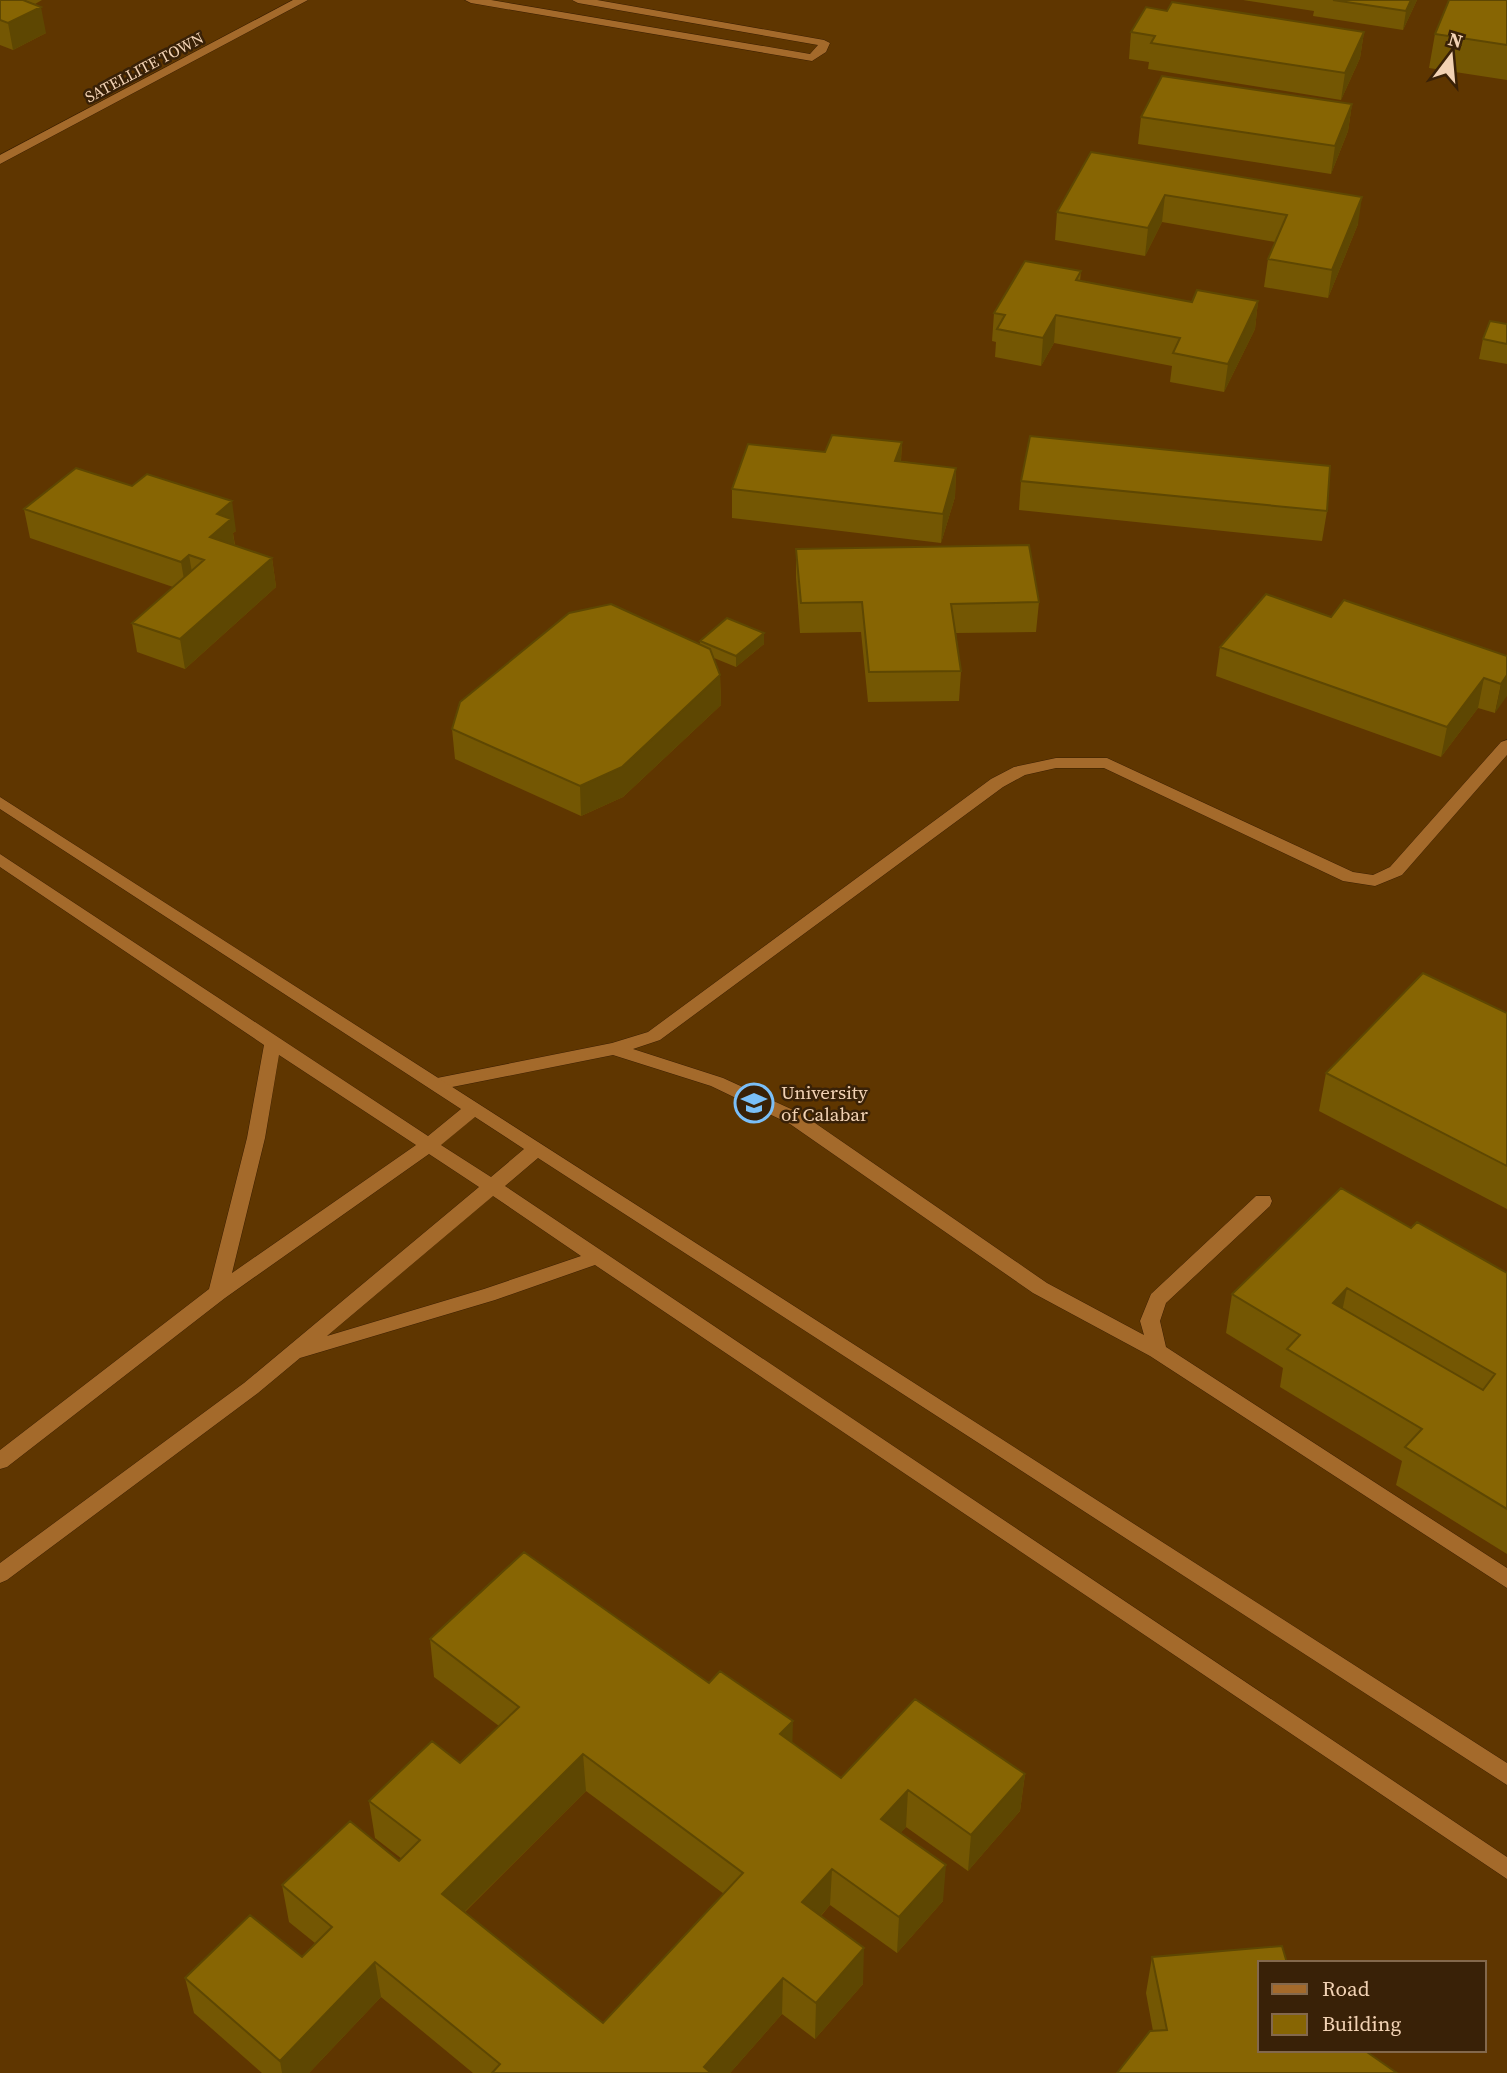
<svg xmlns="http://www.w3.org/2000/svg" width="1507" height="2073" font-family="'Source Serif 4',serif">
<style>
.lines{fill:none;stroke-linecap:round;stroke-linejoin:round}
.service-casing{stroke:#3d2000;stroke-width:1}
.minor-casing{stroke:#3d2000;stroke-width:1}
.service{fill:#a46a2b;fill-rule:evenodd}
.minor{fill:#a46a2b;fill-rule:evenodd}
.wall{fill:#745703;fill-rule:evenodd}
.shaded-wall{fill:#5e4702}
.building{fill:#876503;stroke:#5e4702;stroke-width:2;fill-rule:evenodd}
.labels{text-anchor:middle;stroke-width:5;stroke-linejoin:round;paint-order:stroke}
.far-street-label{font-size:16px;fill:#f2d2b4;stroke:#392107}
.poi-label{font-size:19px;fill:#f2d2b4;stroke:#392107;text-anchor:start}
</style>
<rect width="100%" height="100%" fill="#5f3600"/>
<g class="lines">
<defs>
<path id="service" d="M465 0H491L810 54 818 45 578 3 572 0H597L824 40 830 43 826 52 812 61 471 3Z
M1507 740V755L1402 875 1375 886 1343 881 1104 768H1056L1025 775 1003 787 660 1040 633 1049 723 1078 802 1114 1047 1283 1144 1335 1140 1321 1151 1294 1256 1196H1270L1272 1201 1270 1206 1166 1303 1160 1321 1166 1347 1507 1568V1588L1150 1356 1033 1293 790 1124 711 1086 613 1055 437 1090 431 1088 428 1084 431 1080 437 1078 612 1043 648 1032 991 779 1014 767 1056 758H1107L1353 872 1373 875 1390 867 1501 742Z"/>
<path id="minor" d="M293 0H308L0 164V155Z
M0 797 1507 1763V1785L538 1158 505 1186 1507 1857V1879L595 1265 495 1300 300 1358 258 1393 7 1580 0 1583V1563L244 1383 479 1187 429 1154 225 1298 7 1467 0 1469V1450L209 1289 247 1138 264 1045 0 867V854L428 1136 461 1109 0 809ZM279 1055 416 1145 232 1273 265 1138ZM475 1117 524 1149 491 1177 441 1145ZM493 1196 581 1256 484 1289 327 1336Z"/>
</defs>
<!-- service casing -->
<use href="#service" class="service-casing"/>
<!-- minor casing -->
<use href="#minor" class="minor-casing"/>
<!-- service -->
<use href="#service" class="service"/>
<!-- minor -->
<use href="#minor" class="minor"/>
</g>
<!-- wall -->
<path class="wall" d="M0 0 46 33 13 50 0 45Z
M24 0H42L35 4Z
M1243 0H1417L1403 30 1313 16 1314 11Z
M1507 0V80L1429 68 1435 34Z
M1167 11 1364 32 1360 58 1341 100 1148 69 1149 62 1129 59 1131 32Z
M1352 104 1348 131 1331 174 1138 144 1141 117Z
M1091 152 1358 224 1328 298 1264 287 1268 259 1275 242 1162 222 1145 256 1055 240 1057 212Z
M1081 271 1080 281 1192 302 1258 301 1255 329 1224 392 1170 382 1172 366 1054 343 1041 366 995 357 996 342 992 341 994 313Z
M1507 324V364L1479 359 1483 339Z
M902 442 901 461 956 468 955 497 941 543 732 518V489L825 452Z
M1021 481 1327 511 1322 541 1019 510Z
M24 509 236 531 233 533 235 545 272 558 276 587 185 669 137 652 132 623 173 587 30 538Z
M796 549 1039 602 1036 632 956 633 961 671 959 701 868 702 861 632 800 633 796 578Z
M1331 617 1507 656 1495 713 1478 708 1441 757 1216 676 1220 647Z
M764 633V644L736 667 714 658 720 675 721 705 623 797 581 816 455 759 452 729 700 644V641Z
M1507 1013V1209L1319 1111 1326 1073Z
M1411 1228 1507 1273V1554L1396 1485 1402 1461 1280 1387 1283 1368 1226 1333 1232 1294Z
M430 1639 792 1743 841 1778 1025 1774 1020 1811 968 1871 906 1827 900 1833 943 1901 897 1953 830 1905 821 1916 863 1984 815 2039 782 2014 730 2073H473L381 1997 309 2073H262L194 2013 185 1978 302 1957 315 1943 289 1922 282 1885 399 1861 402 1859 375 1838 369 1801 460 1763 499 1726 434 1677ZM586 1791 724 1894 603 2023 464 1913Z
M1152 1957 1260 2050 1153 2031 1146 1993Z"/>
<!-- shaded-wall -->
<path class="shaded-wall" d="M1411 0H1417L1403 30 1406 11Z
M41 7 46 33 13 50 8 23Z
M1364 32 1360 58 1341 100 1345 73Z
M1352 104 1348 131 1331 174 1335 146Z
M1165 195 1162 222 1145 256 1148 228Z
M1362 197 1358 224 1328 298 1332 270Z
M1258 301 1255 329 1224 392 1228 364Z
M1056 315 1054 343 1041 366 1043 338Z
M902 442 900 471 895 461Z
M956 468 955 497 941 543 943 514Z
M232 501 236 531 233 533 235 548 210 537 217 514Z
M189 555 194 584 186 591 181 562Z
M272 558 276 587 185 669 180 639Z
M764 633V644L736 667V656Z
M720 675 721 705 623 797 581 816 580 786Z
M1507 675V696L1495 713 1501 684Z
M1484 678 1478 708 1441 757 1447 727Z
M1347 1288 1339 1326 1333 1303Z
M793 1721 792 1758 780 1734Z
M583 1754 586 1791 446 1930 442 1894Z
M1025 1774 1020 1811 968 1871 971 1835Z
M908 1790 906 1827 879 1856 881 1819Z
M946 1865 943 1901 897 1953 899 1917Z
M832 1869 830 1905 801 1938 802 1902Z
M864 1948 863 1984 815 2039 816 2003Z
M375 1962 381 1997 309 2073H282L280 2061Z
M783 1978 782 2014 730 2073H704V2067Z"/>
<!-- building -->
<path class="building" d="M0 0H23L41 7 8 23 0 20Z
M1333 0H1411L1406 11Z
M1449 0H1507V45L1435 34Z
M1172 2 1364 32 1345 73 1151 43 1155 36 1131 32 1146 7 1167 11Z
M1162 76 1352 104 1335 146 1141 117Z
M1091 152 1362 197 1332 270 1268 259 1287 215 1165 195 1148 228 1057 212Z
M1025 261 1081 271 1076 280 1192 302 1197 290 1258 301 1228 364 1173 353 1180 338 1056 315 1043 338 997 329 1005 315 994 313Z
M1490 321 1507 324V344L1483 339Z
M832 435 902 442 895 461 956 468 943 514 732 489 748 444 825 452Z
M1030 436 1330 466 1327 511 1021 481Z
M76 468 132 486 147 474 232 501 217 514 231 519 210 537 272 558 180 639 132 623 204 560 189 555 181 562 24 509Z
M1029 545 1039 602 951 604 961 671 869 672 862 602 801 603 796 549Z
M1266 594 1331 617 1344 600 1507 656V675L1501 684 1484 678 1447 727 1220 647Z
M611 604 710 649 720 675 622 767 580 786 452 729 460 702 569 613Z
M727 618 764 633 736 656 700 641Z
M1423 973 1507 1013V1166L1326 1073Z
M1341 1188 1411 1228 1417 1222 1507 1273V1509L1405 1447 1422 1429 1287 1349 1300 1335 1232 1294ZM1347 1288 1495 1374 1483 1390 1333 1303Z
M524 1552 709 1683 720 1671 793 1721 780 1734 841 1778 915 1699 1025 1774 971 1835 908 1790 881 1819 946 1865 899 1917 832 1869 802 1902 864 1948 816 2003 783 1978 704 2067 711 2073H492L500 2064 375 1962 280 2061 185 1978 250 1915 302 1957 332 1927 282 1885 350 1821 399 1861 420 1840 369 1801 432 1741 460 1763 519 1707 430 1639ZM583 1754 743 1873 603 2023 442 1894Z
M1282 1946 1287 1963H1260V2050H1364L1397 2073H1117L1150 2031 1167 2030 1152 1957Z"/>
<!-- icons -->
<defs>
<symbol id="university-ring" viewBox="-11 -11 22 22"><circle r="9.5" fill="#392107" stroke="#7abff8" stroke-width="1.5"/><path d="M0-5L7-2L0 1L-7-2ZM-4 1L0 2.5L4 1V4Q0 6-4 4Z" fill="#7abff8"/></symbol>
</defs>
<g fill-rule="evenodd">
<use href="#university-ring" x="732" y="1081" width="44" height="44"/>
</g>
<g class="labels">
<!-- far-street labels -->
<g class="far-street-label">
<text transform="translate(144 67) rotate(-28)" y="6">SATELLITE TOWN</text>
</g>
<!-- poi labels -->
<g class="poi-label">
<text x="781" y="1099">University<tspan x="781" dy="22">of Calabar</tspan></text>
</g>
</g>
<!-- legend -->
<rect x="1258" y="1961" width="228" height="91" fill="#392107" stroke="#83684c" stroke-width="2"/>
<rect x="1272" y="1984" width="35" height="10" fill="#a46a2b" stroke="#83684c" stroke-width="2"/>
<text x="1322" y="1996" font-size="21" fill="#f2d2b4">Road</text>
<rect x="1272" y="2014" width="35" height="21" fill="#876503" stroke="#83684c" stroke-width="2"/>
<text x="1322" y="2031" font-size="21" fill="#f2d2b4">Building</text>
<!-- north arrow -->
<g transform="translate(1451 56) rotate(16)" stroke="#392107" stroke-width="5" paint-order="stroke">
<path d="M0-5L12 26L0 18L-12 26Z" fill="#f2d2b4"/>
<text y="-10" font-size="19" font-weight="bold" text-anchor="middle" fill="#f2d2b4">N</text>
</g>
</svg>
